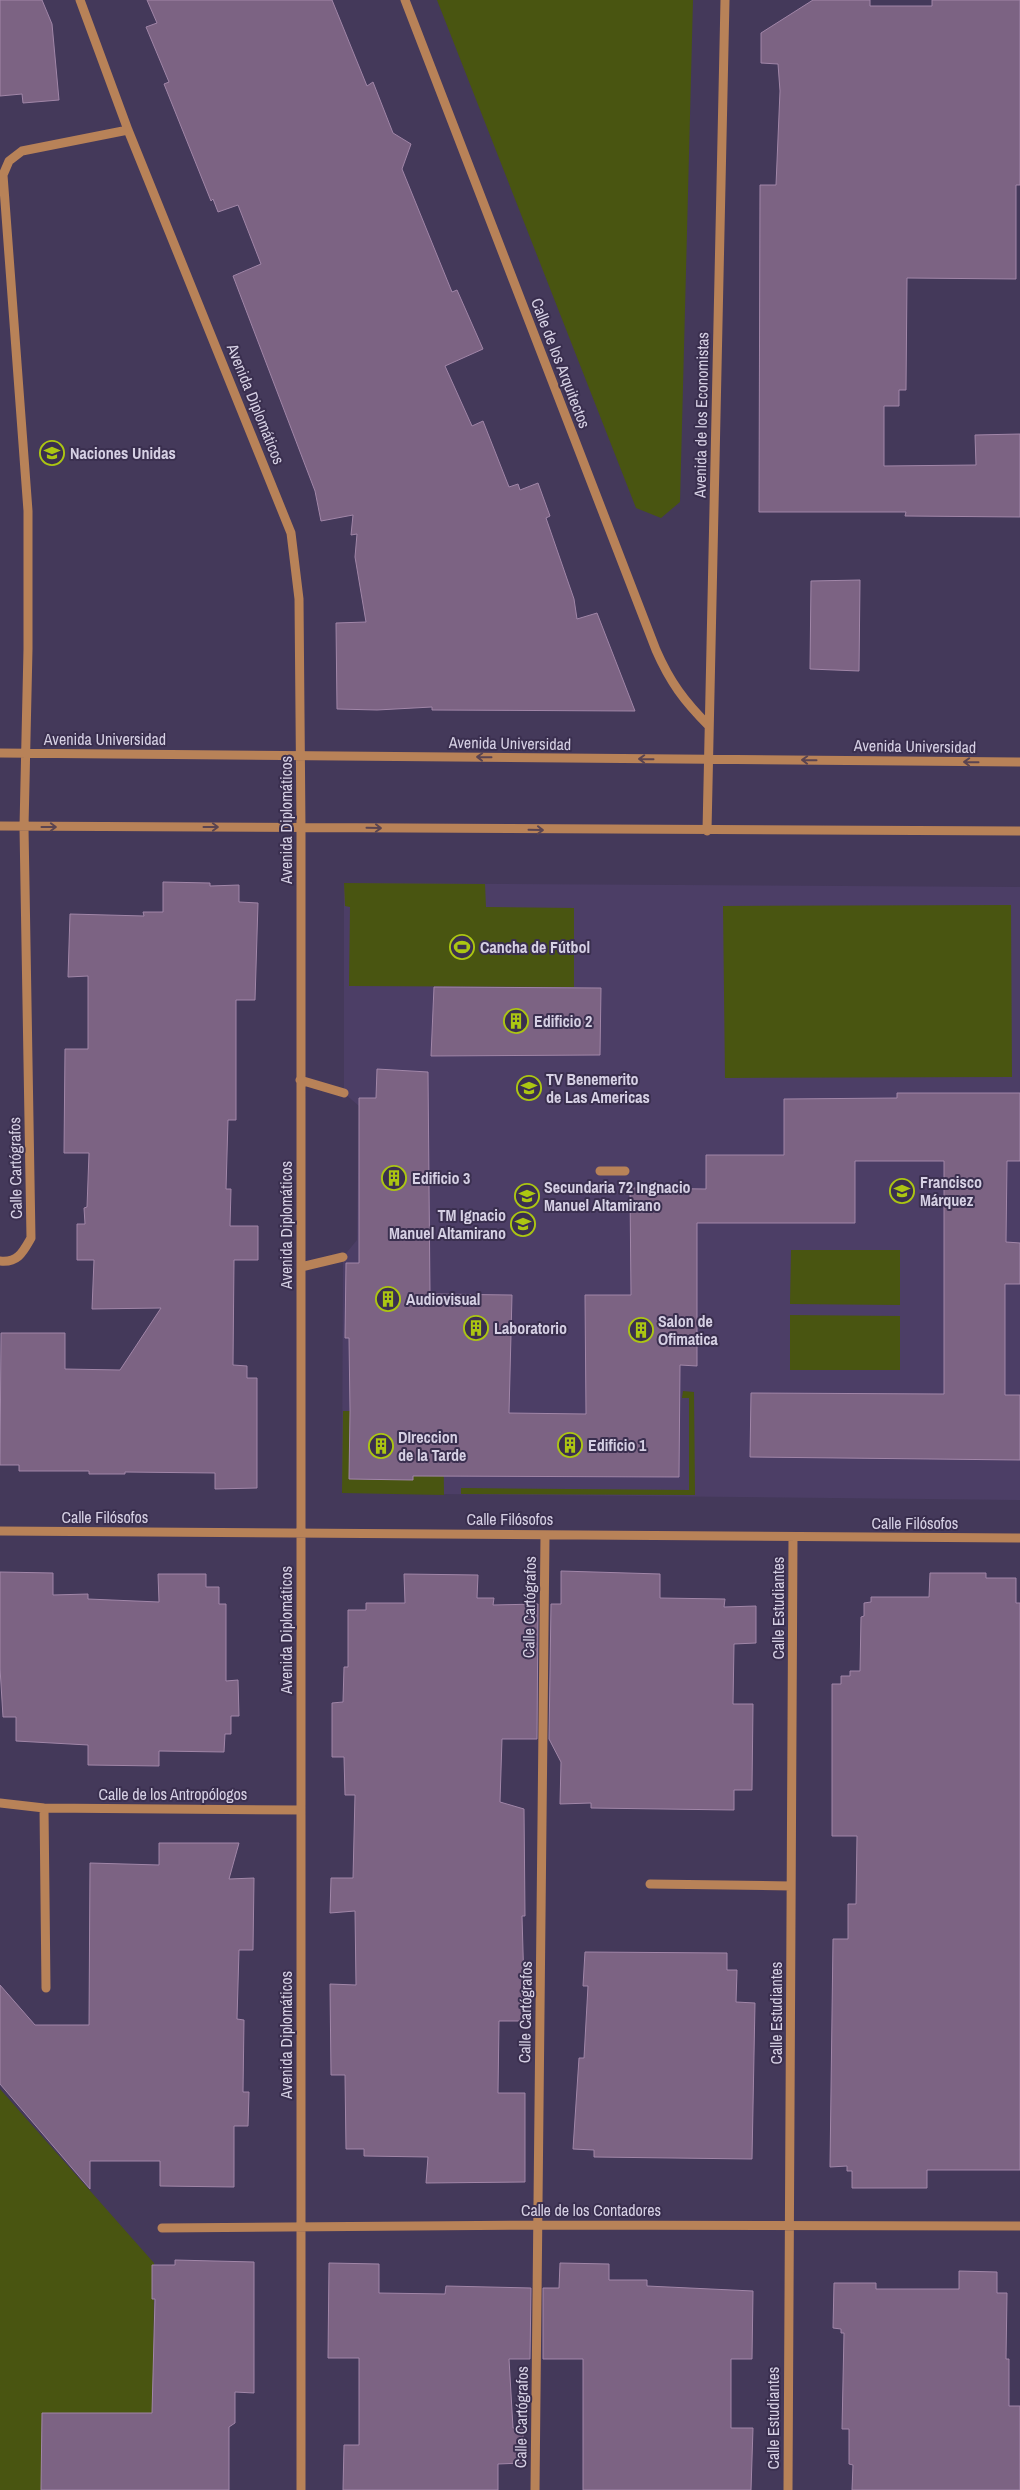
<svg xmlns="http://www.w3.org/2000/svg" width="1020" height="2490" font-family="'Archivo Narrow',sans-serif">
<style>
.built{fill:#4c3e66}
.green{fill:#495511}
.building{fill:#7c6383;stroke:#a186a8}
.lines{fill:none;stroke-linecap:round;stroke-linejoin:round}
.minor{stroke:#b88258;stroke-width:9}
.oneway{stroke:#5a4451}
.labels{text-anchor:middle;stroke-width:4;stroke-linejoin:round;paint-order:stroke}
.street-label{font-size:16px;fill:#d6d0e4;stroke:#3a2f4f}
.poi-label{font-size:16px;font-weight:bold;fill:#d6d0e4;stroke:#3a2f4f;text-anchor:start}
</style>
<rect width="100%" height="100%" fill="#44395a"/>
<!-- built -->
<path class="built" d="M344 883 1020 887V1500L342 1493 343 1257 357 1240 359 1106 344 1093Z"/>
<!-- green -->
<path class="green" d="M437 0H693L680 502 661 518 636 508Z
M344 883 485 884 486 907 574 908V987L349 986 350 907 345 906Z
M1011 905 1012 1077 725 1078 723 906Z
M791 1250H900V1305L790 1304Z
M790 1315 900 1316V1370H790Z
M683 1391 694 1392 695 1495 461 1494V1488L689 1490V1398H682Z
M343 1411H350L349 1479 413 1480 414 1413 443 1414 444 1495 342 1493Z
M0 2089 154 2263 153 2490H0Z"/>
<!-- building -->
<path class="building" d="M0 0H42L52 24 59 100 23 103 22 94 0 96Z
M147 0H332L367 86 373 82 393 133 411 144 402 169 452 292 457 290 483 349 445 366 472 426 483 421 509 487 518 484 520 490 538 483 550 516 546 518 574 599 577 619 597 613 635 711 432 710V707L377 710 337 709 336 623 366 622 355 557 357 534 351 535 353 515 321 521 315 491 233 276 261 264 238 205 218 212 213 199 211 201 164 84 169 82 146 27 157 23Z
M813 0H870V6H932V0H1020V185H1016V279L907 278 906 390H899V406H884V466L976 465 975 435 1020 434V517L905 516 906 512H759L760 185H776L780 91 778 64 761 63V33Z
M860 580 859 671 810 669 811 581Z
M163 882 210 883V886L239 885V902L258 903 255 1000H236V1120H228L226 1189H231L230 1226H258V1260H234L233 1365 247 1366V1378H257V1488L215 1489V1473L125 1472V1474H89V1471H19V1465H0L1 1333H65V1369L120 1370 161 1308 92 1309 94 1260H77V1224H85L84 1208 87 1207 89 1153H64L65 1049H88V976L68 977 70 914 144 916 143 912H163Z
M434 987 601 988 600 1055 431 1056Z
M377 1069 428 1072 430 1294 512 1295 509 1413 586 1414 585 1295H631L630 1188 706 1189V1155H784V1099L897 1098V1093H1020V1161H1007L1006 1242 1020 1243V1284H1005V1395H1020V1460L750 1457 751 1393 944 1394V1161H855V1223H697V1366L680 1365 679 1477 413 1476V1480L349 1479 350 1411 349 1338H345L346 1263H359V1098H376Z
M561 1571 660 1574V1598L725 1599 724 1607 756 1606V1643L734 1644 733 1704H753L752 1790H734V1810L591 1808V1803L560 1804 561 1762 549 1739 551 1604H561Z
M0 1572 53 1573V1595L88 1594V1599L159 1602 158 1574H206V1587H219V1604H226V1681L238 1680 239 1716H231V1734H225L224 1752 159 1751V1766L88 1765V1745L16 1741V1717H3L0 1668Z
M930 1573H986V1578H1016V1603H1020V2170H927V2188H852V2171H847V2166L830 2167 833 1939H848V1904H856L857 1836H832V1684H841V1676H850V1671H860L861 1617 864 1616V1603L871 1602V1597H929Z
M404 1574 478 1575 477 1598H494L493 1605 538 1604 537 1739H502L500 1802 524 1809 525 1916H522L525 2021H499L498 2093H525V2182L426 2183 428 2157 364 2156V2149H346L345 2075H331L330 1984 356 1985 355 1911 330 1913 331 1878H353L355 1795H345L344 1757H332V1703L343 1702 344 1667H348V1610H366V1603H405Z
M159 1843H239L229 1879 254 1878 253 1950H239L237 2019 244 2020 243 2092H249L248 2126H234V2187L160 2186V2161H90V2189L0 2084V1985L35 2025H89L90 1863 159 1865Z
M585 1952 727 1953V1970H737L736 2002 755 2003 752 2159 594 2157V2150L573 2149 579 2058H584L588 1986H583Z
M175 2260 254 2262V2393L235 2392V2423L229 2427V2490H41L42 2413H152L155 2299H152V2265H175Z
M329 2263 379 2264V2293L445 2294 446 2286 531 2288 530 2359H509L513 2428H523V2463L498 2464V2490H343L344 2445H359V2358H328Z
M560 2263 609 2264V2280H647V2286L753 2291 752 2359H731V2428H753L751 2490H583V2359H543V2288H559Z
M959 2271 997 2272V2293H1007L1006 2359H1009V2406H1020V2490H852L853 2465 849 2464V2429H842L844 2333H841V2329L833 2328 834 2283H876V2289H959Z"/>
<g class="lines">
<!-- minor -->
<path class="minor" d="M80 0 128 130 291 533 299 599 301 828V2490
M405 0 656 650C670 682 684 701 709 726
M0 753 1020 762
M0 826 1020 831
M707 831 725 0
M300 1080 344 1093
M600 1171H625
M0 1261C18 1263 23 1252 31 1238L24 827 28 649V511L3 175 9 161 22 151 128 130
M301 1267 343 1257
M0 1531 1020 1538
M0 1803 44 1808 301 1810
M44 1808 46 1988
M650 1884 791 1886
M162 2228 538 2225 1020 2226
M535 2490 545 1535
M788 2490 793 1537"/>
</g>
<!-- one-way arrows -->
<defs><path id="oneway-shaft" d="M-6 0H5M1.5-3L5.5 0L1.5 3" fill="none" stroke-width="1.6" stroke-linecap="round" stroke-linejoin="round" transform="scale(1.25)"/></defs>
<g class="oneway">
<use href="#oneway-shaft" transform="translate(484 757) rotate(-179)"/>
<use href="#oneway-shaft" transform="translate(646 759) rotate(-179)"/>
<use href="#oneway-shaft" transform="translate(809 760) rotate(-179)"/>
<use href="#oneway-shaft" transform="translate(971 762) rotate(-179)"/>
<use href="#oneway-shaft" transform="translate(49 827)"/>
<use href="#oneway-shaft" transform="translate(211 827)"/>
<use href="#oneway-shaft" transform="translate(374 828) rotate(1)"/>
<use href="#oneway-shaft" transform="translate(536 830) rotate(1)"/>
</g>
<!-- icons -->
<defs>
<symbol id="school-ring" viewBox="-11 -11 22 22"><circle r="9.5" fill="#3a2f4f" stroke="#acc612" stroke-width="1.5"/><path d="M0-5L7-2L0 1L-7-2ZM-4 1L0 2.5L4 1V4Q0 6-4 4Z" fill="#acc612"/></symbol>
<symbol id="stadium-ring" viewBox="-11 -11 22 22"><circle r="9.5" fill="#3a2f4f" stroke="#acc612" stroke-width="1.5"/><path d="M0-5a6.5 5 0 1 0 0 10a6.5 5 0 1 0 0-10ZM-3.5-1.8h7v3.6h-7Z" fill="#acc612"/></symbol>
<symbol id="building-ring" viewBox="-11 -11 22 22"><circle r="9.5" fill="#3a2f4f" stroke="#acc612" stroke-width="1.5"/><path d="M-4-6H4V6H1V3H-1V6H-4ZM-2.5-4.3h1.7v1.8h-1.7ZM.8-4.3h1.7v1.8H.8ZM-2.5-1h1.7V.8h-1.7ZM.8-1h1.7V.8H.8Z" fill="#acc612"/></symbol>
</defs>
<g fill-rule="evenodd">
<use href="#school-ring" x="38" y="439" width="28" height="28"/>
<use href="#stadium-ring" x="448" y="933" width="28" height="28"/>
<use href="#building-ring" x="502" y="1007" width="28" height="28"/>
<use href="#school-ring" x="515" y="1074" width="28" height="28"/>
<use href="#building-ring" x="380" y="1164" width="28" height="28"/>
<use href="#school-ring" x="888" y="1177" width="28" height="28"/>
<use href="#school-ring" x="513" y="1182" width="28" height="28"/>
<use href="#school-ring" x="509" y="1210" width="28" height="28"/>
<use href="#building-ring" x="374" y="1285" width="28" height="28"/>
<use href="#building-ring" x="462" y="1314" width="28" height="28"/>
<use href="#building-ring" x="627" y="1316" width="28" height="28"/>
<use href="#building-ring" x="556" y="1431" width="28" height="28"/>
<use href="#building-ring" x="367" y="1432" width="28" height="28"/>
</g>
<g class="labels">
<!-- street labels -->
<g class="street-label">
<text transform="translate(561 363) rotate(69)" y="6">Calle de los Arquitectos</text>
<text transform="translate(256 404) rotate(68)" y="6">Avenida Diplomáticos</text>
<text transform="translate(701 415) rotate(-89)" y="6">Avenida de los Economistas</text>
<text x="105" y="745">Avenida Universidad</text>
<text transform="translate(510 743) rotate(1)" y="6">Avenida Universidad</text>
<text transform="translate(915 746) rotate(1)" y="6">Avenida Universidad</text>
<text transform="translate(286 820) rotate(-90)" y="6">Avenida Diplomáticos</text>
<text transform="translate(15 1168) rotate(-91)" y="6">Calle Cartógrafos</text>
<text transform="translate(286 1225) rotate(-90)" y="6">Avenida Diplomáticos</text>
<text x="105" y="1523">Calle Filósofos</text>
<text x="510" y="1525">Calle Filósofos</text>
<text x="915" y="1529">Calle Filósofos</text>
<text transform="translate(529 1607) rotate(-89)" y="6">Calle Cartógrafos</text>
<text transform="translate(778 1608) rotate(-90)" y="6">Calle Estudiantes</text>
<text transform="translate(286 1630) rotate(-90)" y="6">Avenida Diplomáticos</text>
<text x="173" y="1800">Calle de los Antropólogos</text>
<text transform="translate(525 2012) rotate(-89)" y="6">Calle Cartógrafos</text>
<text transform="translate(776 2013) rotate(-90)" y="6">Calle Estudiantes</text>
<text transform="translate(286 2035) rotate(-90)" y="6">Avenida Diplomáticos</text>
<text x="591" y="2216">Calle de los Contadores</text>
<text transform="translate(521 2417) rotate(-89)" y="6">Calle Cartógrafos</text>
<text transform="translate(773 2418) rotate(-90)" y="6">Calle Estudiantes</text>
</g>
<!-- poi labels -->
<g class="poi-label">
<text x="70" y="459">Naciones Unidas</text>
<text x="480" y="953">Cancha de Fútbol</text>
<text x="534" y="1027">Edificio 2</text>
<text x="546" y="1085">TV Benemerito<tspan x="546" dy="18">de Las Americas</tspan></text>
<text x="412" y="1184">Edificio 3</text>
<text x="920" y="1188">Francisco<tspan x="920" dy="18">Márquez</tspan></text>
<text x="544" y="1193">Secundaria 72 Ingnacio<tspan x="544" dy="18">Manuel Altamirano</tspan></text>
<text x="506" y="1221" text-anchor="end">TM Ignacio<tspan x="506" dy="18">Manuel Altamirano</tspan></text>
<text x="406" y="1305">Audiovisual</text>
<text x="658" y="1327">Salon de<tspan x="658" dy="18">Ofimatica</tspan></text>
<text x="494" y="1334">Laboratorio</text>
<text x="398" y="1443">DIreccion<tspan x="398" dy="18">de la Tarde</tspan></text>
<text x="588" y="1451">Edificio 1</text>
</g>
</g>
</svg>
